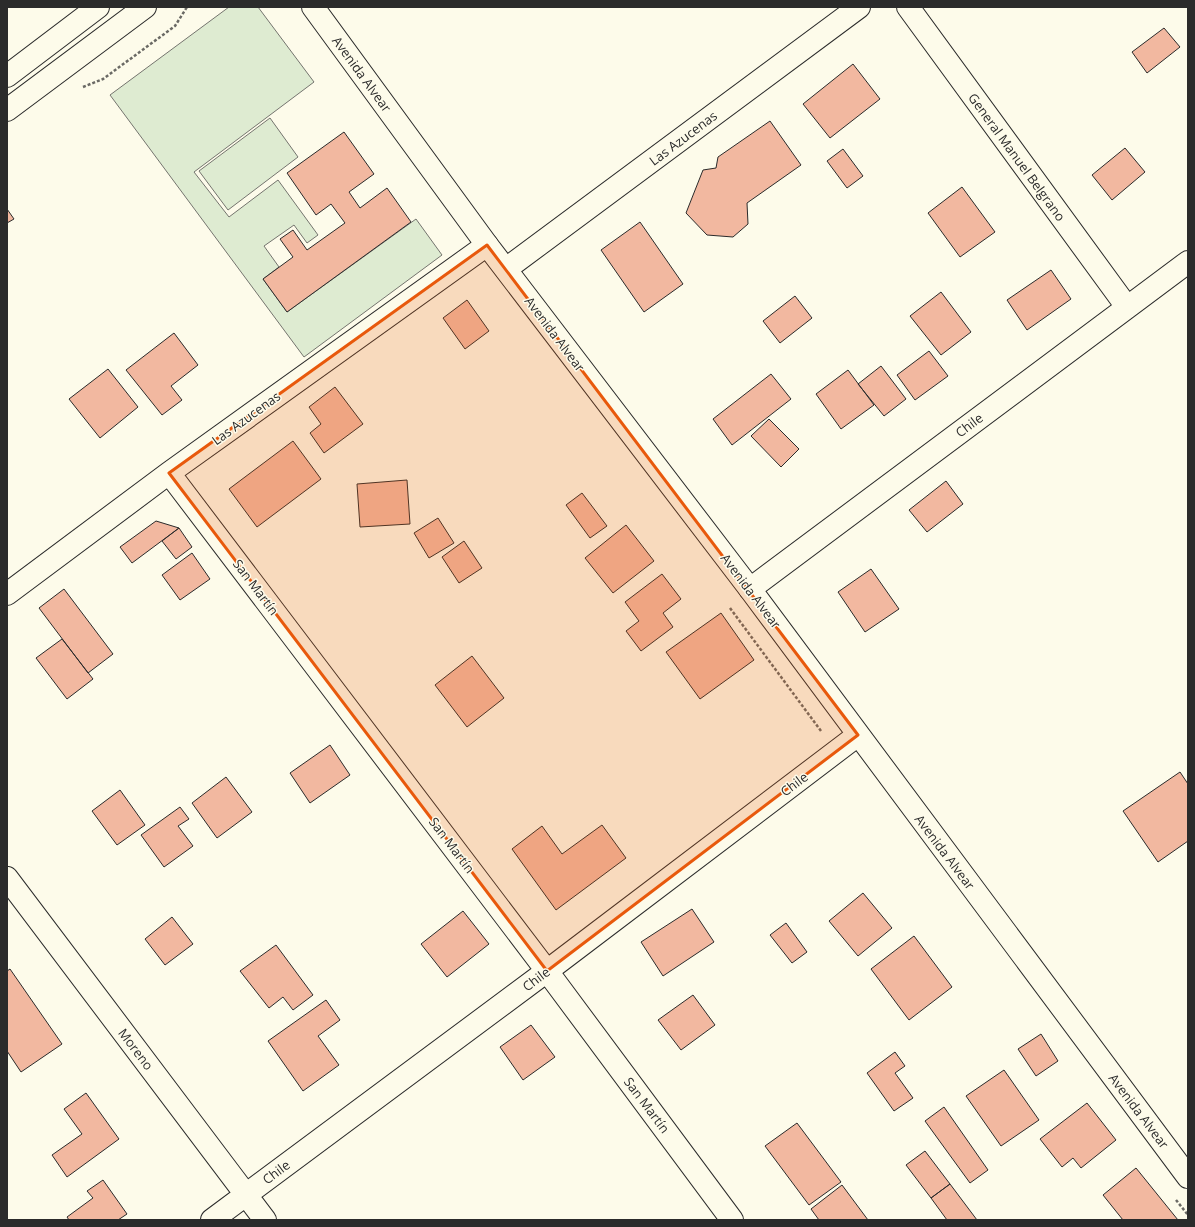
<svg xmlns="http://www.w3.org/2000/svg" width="1195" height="1227" font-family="'Open Sans',sans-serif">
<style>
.green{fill:#deebd1;stroke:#74746e}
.building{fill:#f2b8a0;stroke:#2b2b2b}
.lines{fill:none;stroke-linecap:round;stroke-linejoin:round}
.minor-casing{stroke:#2b2b2b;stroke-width:24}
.tertiary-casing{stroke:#2b2b2b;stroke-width:24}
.secondary-casing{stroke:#2b2b2b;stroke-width:24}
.path{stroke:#6a6964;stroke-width:2.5;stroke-dasharray:3 2;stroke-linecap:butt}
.minor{stroke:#fdfbea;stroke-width:22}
.tertiary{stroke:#fdfbea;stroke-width:22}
.secondary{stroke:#fdfbea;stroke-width:22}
.marked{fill:#e8590c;fill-opacity:0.2;stroke:#e8590c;stroke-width:3;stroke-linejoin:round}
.labels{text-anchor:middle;stroke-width:3;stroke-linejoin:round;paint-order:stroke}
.street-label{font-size:13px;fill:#2b2b2b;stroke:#fdfbea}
</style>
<rect width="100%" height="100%" fill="#fdfbea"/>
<!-- green -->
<path class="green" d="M229 7H258L314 82 194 172 229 217 278 180 318 235 307 243 294 225 264 246 279 267 263 279 287 312 416 219 442 255 304 357 110 95Z
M270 118 298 157 228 210 199 171Z"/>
<!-- building -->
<path class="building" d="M1164 28 1180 47 1147 73 1132 52Z
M853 64 880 99 830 138 803 104Z
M770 121 801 165 747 203 748 224 733 237 707 235 686 213 703 170 716 168 718 157Z
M344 132 374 174 349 192 360 208 387 188 411 222 287 312 263 279 293 257 280 239 293 230 307 250 345 223 331 204 316 215 287 173Z
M1125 148 1145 172 1112 200 1092 175Z
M843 149 863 176 847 188 827 161Z
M962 187 995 232 960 257 928 213Z
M7 209 14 219 7 223Z
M640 222 683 284 644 312 601 250Z
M1051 270 1071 299 1027 330 1007 300Z
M941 292 971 332 941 355 910 316Z
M795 296 812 318 780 343 763 321Z
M467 300 489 331 465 349 443 318Z
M174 333 198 365 171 386 182 400 162 415 126 370Z
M929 351 948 376 915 400 897 375Z
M881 366 906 399 884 416 858 384Z
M108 369 138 407 100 438 69 399Z
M848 370 874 405 841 429 816 394Z
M771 374 791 399 732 445 713 419Z
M335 387 363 424 324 453 310 433 321 424 309 407Z
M769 419 799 449 781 467 751 436Z
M293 441 321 479 257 527 229 489Z
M407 480 410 524 360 527 357 484Z
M946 481 963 504 927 532 909 510Z
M582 493 607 526 590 538 566 505Z
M438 518 454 543 429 558 414 533Z
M156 521 179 528 132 563 120 547Z
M626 525 654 561 613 593 585 558Z
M179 528 192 547 176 559 162 541Z
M464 541 482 568 459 583 442 557Z
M192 553 210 579 180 600 162 575Z
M871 569 899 609 865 632 838 592Z
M662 574 681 599 663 613 673 627 641 651 626 631 639 621 625 602Z
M64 589 113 654 88 673 39 608Z
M721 613 754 660 700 699 666 652Z
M62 639 93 679 67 699 36 658Z
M472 656 504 698 467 727 435 685Z
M330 745 350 775 310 803 290 773Z
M1180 772 1188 784V841L1158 862 1123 811Z
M226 777 252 812 217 838 192 803Z
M120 790 145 825 117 845 92 811Z
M180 807 189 819 178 826 193 846 164 867 141 835Z
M602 825 626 858 556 910 512 849 542 826 562 854Z
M863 893 892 928 858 956 829 921Z
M692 909 714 942 663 976 641 942Z
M463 911 489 944 447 977 421 944Z
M172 917 193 944 165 965 145 939Z
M786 923 807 952 792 963 770 935Z
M914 936 952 987 909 1020 871 969Z
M276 945 313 995 293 1010 283 997 269 1008 240 971Z
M10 969 62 1044 21 1072 7 1051V971Z
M693 995 715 1025 681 1050 658 1020Z
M326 1000 340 1020 318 1036 339 1065 303 1091 268 1041Z
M531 1025 555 1057 523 1080 500 1047Z
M1041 1034 1058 1061 1036 1076 1018 1049Z
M895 1052 905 1066 895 1073 913 1098 894 1111 867 1073Z
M1004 1070 1039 1120 1001 1146 966 1096Z
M86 1093 119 1139 67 1177 52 1155 82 1134 64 1109Z
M1087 1103 1116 1140 1081 1168 1073 1158 1062 1167 1040 1139Z
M944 1107 988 1170 970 1183 925 1121Z
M797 1123 841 1182 809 1205 765 1146Z
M925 1151 950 1184 931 1198 906 1165Z
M1136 1168 1178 1220H1123L1103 1195Z
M103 1180 127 1214 118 1220H69L67 1217 93 1198 87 1191Z
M950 1184 977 1220H947L931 1198Z
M842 1185 868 1220H819L811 1209Z"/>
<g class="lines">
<defs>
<path id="minor" d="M908 7 1127 307
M506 269 859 7
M169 473 547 971 732 1220
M750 589 1188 262
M7 594 169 473 487 245
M7 878 265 1220
M212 1220 547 971 858 735"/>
<path id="tertiary" d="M313 7 487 245 750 589 1188 1177"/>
<path id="secondary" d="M7 76 98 7
M7 110 145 7"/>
</defs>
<!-- minor casing -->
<use href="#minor" class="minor-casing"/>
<!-- tertiary casing -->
<use href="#tertiary" class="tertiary-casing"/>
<!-- secondary casing -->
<use href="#secondary" class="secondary-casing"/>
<!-- path -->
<path class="path" d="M83 87 103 79 175 26 187 7
M730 608 821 731
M1176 1200 1188 1215"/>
<!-- minor -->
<use href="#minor" class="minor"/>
<!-- tertiary -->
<use href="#tertiary" class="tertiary"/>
<!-- secondary -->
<use href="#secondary" class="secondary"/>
</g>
<!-- marked area -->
<path class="marked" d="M487 245 858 735 547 971 169 473Z"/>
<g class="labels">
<!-- street labels -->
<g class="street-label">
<text transform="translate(362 74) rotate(54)" y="5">Avenida Alvear</text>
<text transform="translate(683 138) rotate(-37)" y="5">Las Azucenas</text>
<text transform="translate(1017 157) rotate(54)" y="5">General Manuel Belgrano</text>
<text transform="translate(555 334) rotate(53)" y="5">Avenida Alvear</text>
<text transform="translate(246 418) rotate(-36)" y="5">Las Azucenas</text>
<text transform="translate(969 425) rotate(-37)" y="5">Chile</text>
<text transform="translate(256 587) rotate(53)" y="5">San Martín</text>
<text transform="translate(751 591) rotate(53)" y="5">Avenida Alvear</text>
<text transform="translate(794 784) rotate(-37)" y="5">Chile</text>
<text transform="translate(452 845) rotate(53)" y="5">San Martín</text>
<text transform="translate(945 852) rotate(53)" y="5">Avenida Alvear</text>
<text transform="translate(536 979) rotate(-37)" y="5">Chile</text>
<text transform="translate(136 1049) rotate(53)" y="5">Moreno</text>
<text transform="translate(647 1105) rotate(53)" y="5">San Martín</text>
<text transform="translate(1139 1111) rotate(53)" y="5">Avenida Alvear</text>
<text transform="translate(276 1172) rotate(-37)" y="5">Chile</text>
</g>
</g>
<!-- border -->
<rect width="1195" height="1227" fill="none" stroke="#2b2b2b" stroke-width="16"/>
</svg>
